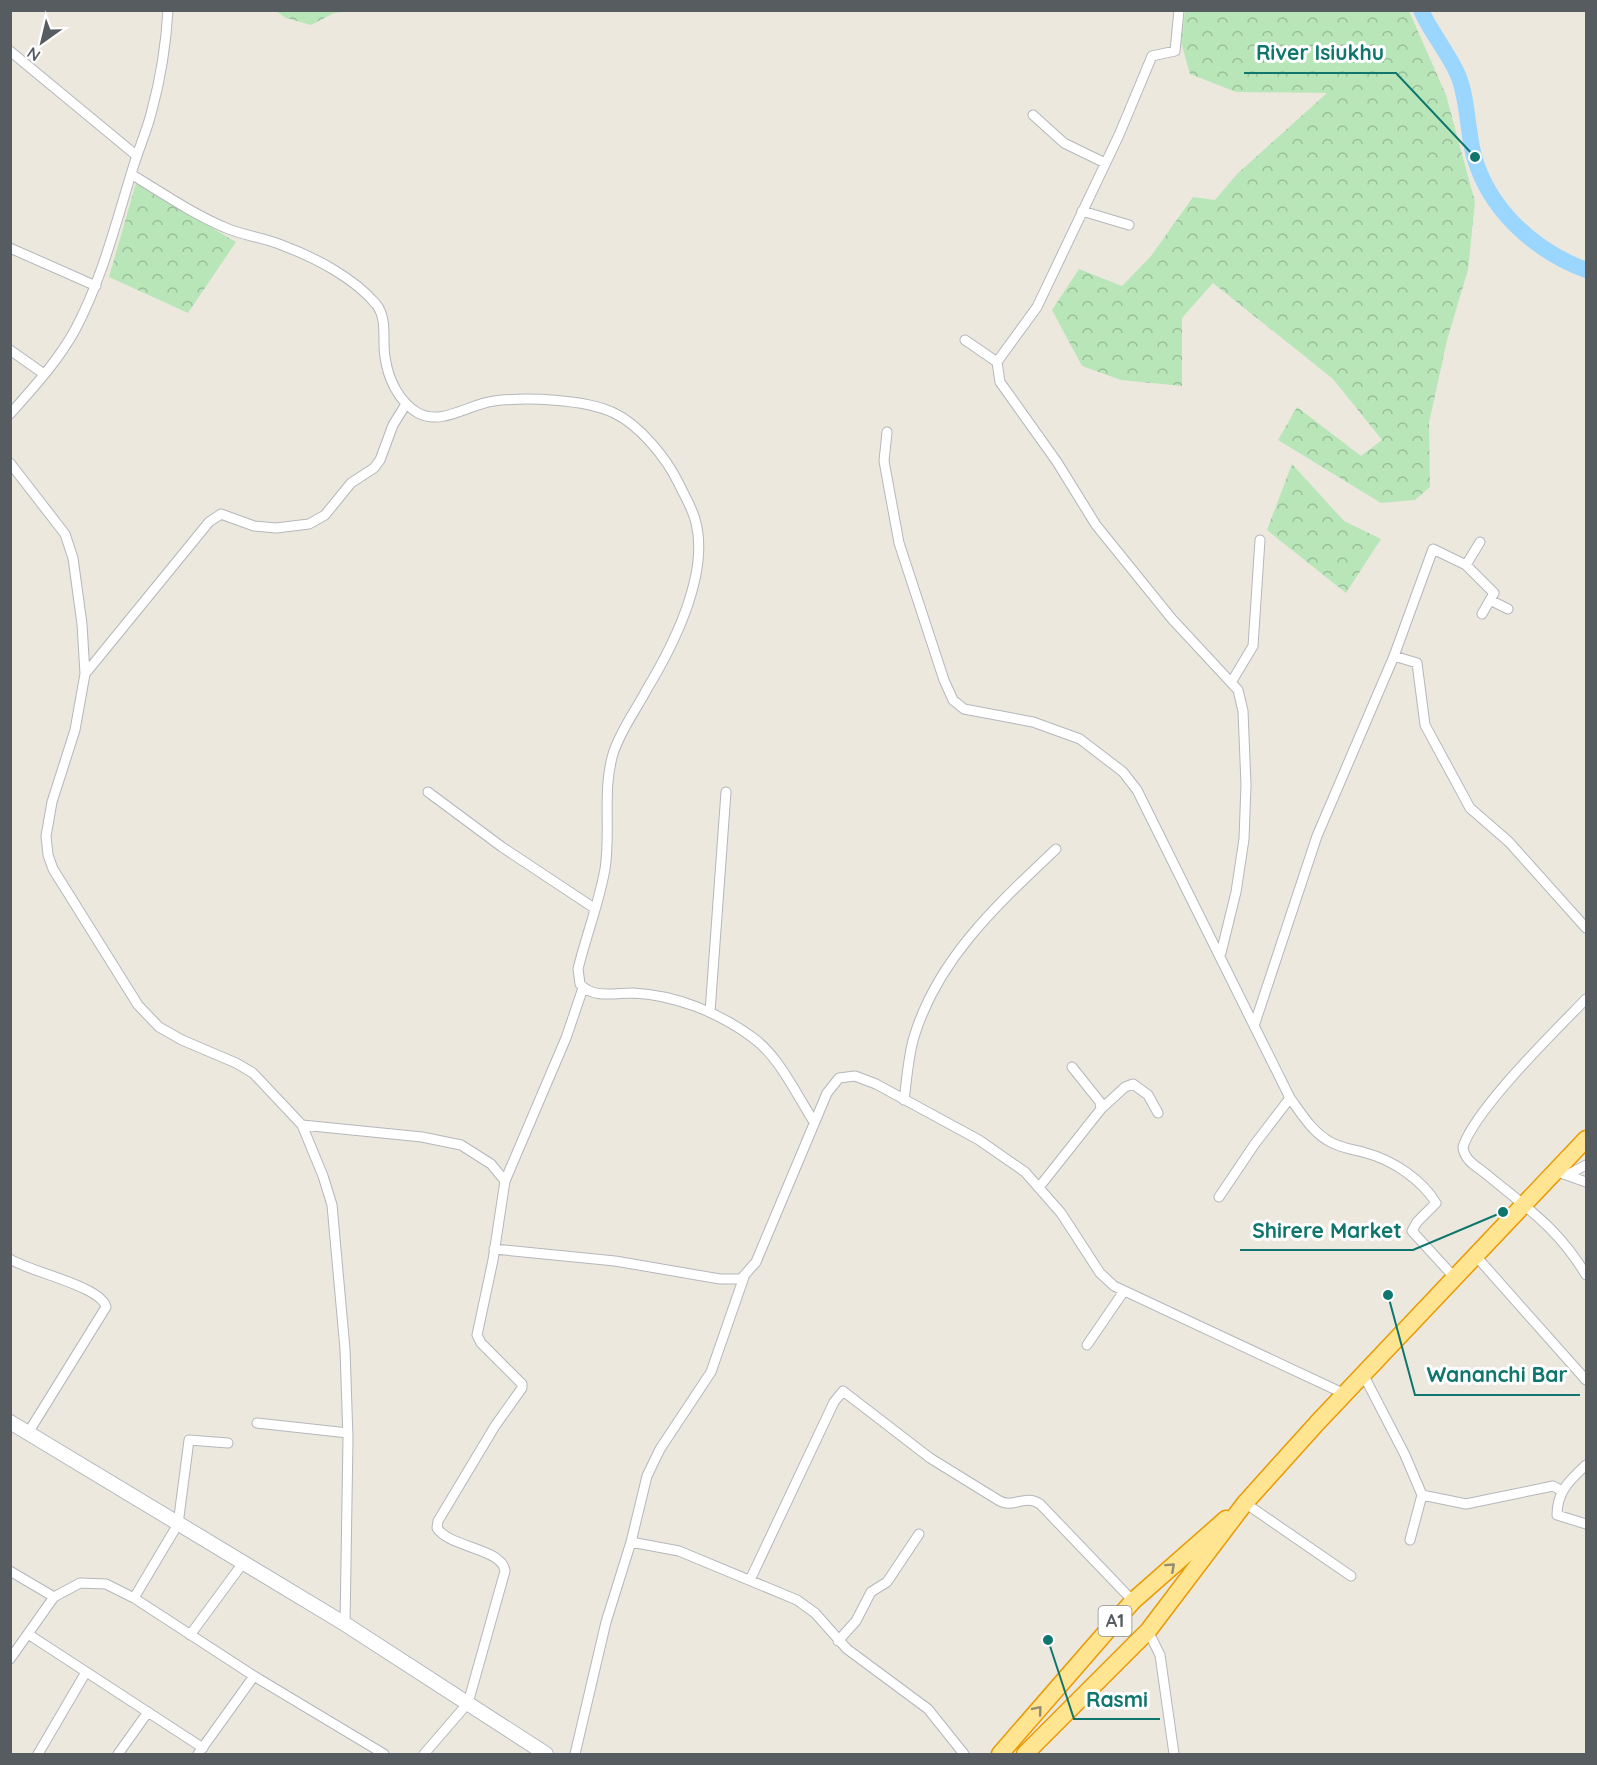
<svg xmlns="http://www.w3.org/2000/svg" width="1597" height="1765" font-family="Quicksand,sans-serif">
<style>
.forest{fill:url(#forest-crowns)}
.lines{fill:none;stroke-linecap:round;stroke-linejoin:round}
.river{stroke:#9bd6ff;stroke-width:16}
.minor-casing{stroke:#b4b7bc;stroke-width:11}
.secondary-casing{stroke:#b4b9bf;stroke-width:16}
.trunk-casing{stroke:#ea9a00;stroke-width:19}
.minor{stroke:#fff;stroke-width:9}
.secondary{stroke:#fff;stroke-width:14}
.trunk{stroke:#ffe491;stroke-width:16}
.oneway{stroke:#928c72}
.labels{text-anchor:middle;stroke-width:6;stroke-linejoin:round;paint-order:stroke}
.shield{fill:#fff;stroke:#898d90;stroke-width:1.5}
.shield-label{font-size:18px;font-weight:bold;fill:#575c61}
.leader{fill:none;stroke:#0f766e;stroke-width:2}
.callout-dot{fill:#0f766e;stroke:#fff;stroke-width:2}
.callout-label{font-size:21px;text-anchor:middle;font-weight:bold;fill:#0f766e;stroke:#fff;stroke-width:6;stroke-linejoin:round;paint-order:stroke}
</style>
<defs>
<pattern id="forest-crowns" width="20" height="18" patternUnits="userSpaceOnUse" patternTransform="scale(1.5)"><rect width="20" height="18" fill="#b9e6b8"/><path d="M2 6a3 3 0 1 1 6 0M12 15a3 3 0 1 1 6 0" fill="none" stroke="#99be99"/></pattern>
</defs>
<rect width="100%" height="100%" fill="#ece8de"/>
<!-- forest -->
<path class="forest" d="M276 11H354L334 13 311 25 286 18Z
M1185 11H1409L1446 95 1475 202 1468 270 1447 340 1429 423 1430 487 1415 500 1381 503 1278 440 1297 407 1361 456 1382 440 1333 379 1213 283 1182 318V386L1121 380 1082 366 1052 310 1079 269 1122 286 1151 256 1193 197 1215 200 1237 174 1327 93 1236 92 1190 74 1181 42Z
M136 183 236 242 188 313 109 277Z
M1292 464 1344 521 1381 539 1346 593 1267 530Z"/>
<g class="lines">
<!-- river -->
<path class="river" d="M1421 10C1431 33 1448 52 1458 75 1468 99 1467 130 1474 156 1489 210 1535 251 1586 270"/>
<defs>
<path id="minor" d="M10 51 137 156
M1033 115 1064 143 1105 163
M131 174C162 193 193 214 226 228 245 236 266 238 284 246 316 258 354 278 376 304 388 319 382 340 385 357 388 379 399 402 418 413 442 426 469 404 494 401 526 397 585 399 614 413 640 425 667 459 679 484 685 497 693 509 696 523 709 575 673 646 647 689 636 710 620 731 613 754 602 791 611 831 605 869 599 903 586 936 578 969L580 984C593 999 615 993 633 993 675 995 718 1012 752 1037 779 1056 796 1094 814 1122
M1082 211 1129 225
M10 248 96 286
M965 340 997 362 1000 382 1057 462 1096 525 1172 619 1238 690 1243 711 1246 785 1244 839 1236 892 1221 953
M10 350 44 374
M997 362 1037 307 1119 135 1152 56 1175 51 1179 10
M10 414C33 388 58 361 75 330 102 279 115 226 132 171 138 150 147 131 152 110 161 77 166 44 168 10
M887 432 884 461 899 543 944 680 953 700 964 709 1033 722 1080 739 1123 772 1137 790 1290 1098C1301 1113 1311 1130 1327 1140 1339 1148 1352 1149 1366 1153 1393 1160 1422 1180 1436 1203L1417 1222 1412 1231 1454 1277
M10 463 65 534 73 558 82 624 85 674 75 730 52 802 46 836 48 855 53 869 138 1005 159 1027 182 1040 236 1063 253 1073 302 1125 323 1176 332 1205 345 1349 348 1439 345 1624
M1466 565 1480 542
M1490 600 1508 609
M1394 656 1433 549 1466 565 1494 593 1482 614
M85 674 209 522 221 514 254 526 276 528 309 524 325 515 351 483 374 468 380 460 393 425 406 404
M1232 681 1253 646 1260 540
M428 792 502 847 594 908
M1586 999C1556 1030 1475 1109 1463 1147 1464 1160 1476 1166 1486 1174 1526 1207 1559 1229 1586 1275
M710 1012 726 792
M1254 1026 1317 836 1394 656 1417 663 1425 725 1470 808 1509 842 1586 928
M904 1100C907 1079 908 1057 914 1037 938 958 998 904 1056 849
M1101 1109 1125 1087 1133 1084 1148 1095 1158 1113
M302 1125 422 1137 461 1145 491 1164 505 1181 493 1260 477 1335 481 1343 522 1384V1388L495 1426 438 1521 437 1528C450 1548 502 1548 505 1571L468 1703 424 1754
M1555 1171 1586 1182
M1567 1175 1586 1165
M505 1181 566 1038 583 988
M1040 1186 1101 1109 1100 1102 1072 1067
M1219 1197 1254 1145 1290 1098
M494 1249 615 1261 720 1279H741L756 1262 827 1093 839 1078 855 1076 876 1084 979 1140 1025 1172 1061 1213 1100 1273 1114 1286 1347 1395
M1475 1255 1586 1380
M10 1259C30 1272 101 1286 106 1307L28 1433
M1087 1345 1124 1291
M1364 1376 1405 1455 1422 1495 1410 1540
M257 1423 348 1433
M1586 1465C1570 1480 1557 1491 1557 1515L1586 1524
M1422 1495 1466 1504 1553 1486 1562 1491
M1245 1503 1351 1576
M631 1542 679 1551 797 1600 815 1613 847 1649 928 1709 964 1754
M10 1571 54 1597
M750 1580 834 1402 843 1391 930 1458 998 1500C1014 1510 1024 1493 1040 1504L1133 1601
M134 1598 178 1524 189 1440 228 1443
M1148 1631 1160 1655 1174 1754
M28 1634 203 1748
M190 1635 243 1563
M838 1641 856 1621 871 1592 887 1582 919 1534
M10 1659 54 1597 80 1583 106 1584 134 1598 254 1676 384 1754
M38 1754 86 1672
M118 1754 148 1712
M198 1754 254 1676
M575 1754 606 1622 631 1542 647 1476 660 1449 711 1372 744 1277"/>
<path id="secondary" d="M10 1422 345 1624 546 1754"/>
<path id="trunk" d="M1000 1754 1133 1601 1226 1519
M1025 1754 1148 1631 1245 1503 1318 1422 1586 1139"/>
</defs>
<!-- minor casing -->
<use href="#minor" class="minor-casing"/>
<!-- secondary casing -->
<use href="#secondary" class="secondary-casing"/>
<!-- trunk casing -->
<use href="#trunk" class="trunk-casing"/>
<!-- minor -->
<use href="#minor" class="minor"/>
<!-- secondary -->
<use href="#secondary" class="secondary"/>
<!-- trunk -->
<use href="#trunk" class="trunk"/>
</g>
<!-- one-way arrows -->
<defs><path id="oneway-chevron" d="M-2-3.5L2.5 0L-2 3.5" fill="none" stroke-width="1.6" stroke-linecap="round" stroke-linejoin="round" transform="scale(1.5)"/></defs>
<g class="oneway">
<use href="#oneway-chevron" transform="translate(1171 1567) rotate(-42)"/>
<use href="#oneway-chevron" transform="translate(1038 1710) rotate(-50)"/>
</g>
<g class="labels">
<!-- shield labels -->
<rect class="shield" x="1098.5" y="1606" width="33" height="30" rx="4.5"/>
<g class="shield-label">
<text x="1115" y="1627">A1</text>
</g>
</g>
<!-- callouts -->
<path class="leader" d="M1475 157L1396 73H1244M1503 1212L1413 1250H1240M1388 1295L1415 1395H1580M1048 1640L1074 1719H1160"/>
<g class="callout-dot">
<circle cx="1475" cy="157" r="6"/>
<circle cx="1503" cy="1212" r="6"/>
<circle cx="1388" cy="1295" r="6"/>
<circle cx="1048" cy="1640" r="6"/>
</g>
<g class="callout-label">
<text x="1320" y="60">River Isiukhu</text>
<text x="1327" y="1238">Shirere Market</text>
<text x="1497" y="1382">Wananchi Bar</text>
<text x="1117" y="1707">Rasmi</text>
</g>
<!-- border -->
<rect width="1597" height="1765" fill="none" stroke="#575c61" stroke-width="24"/>
<!-- north arrow -->
<g transform="translate(42 42) rotate(214)" stroke="#ffffff" stroke-width="4.5" paint-order="stroke">
<path d="M0-4.5L10 22L0 15L-10 22Z" fill="#575c61"/>
<text y="-9" font-size="16" font-weight="bold" text-anchor="middle" fill="#575c61">N</text>
</g>
</svg>
